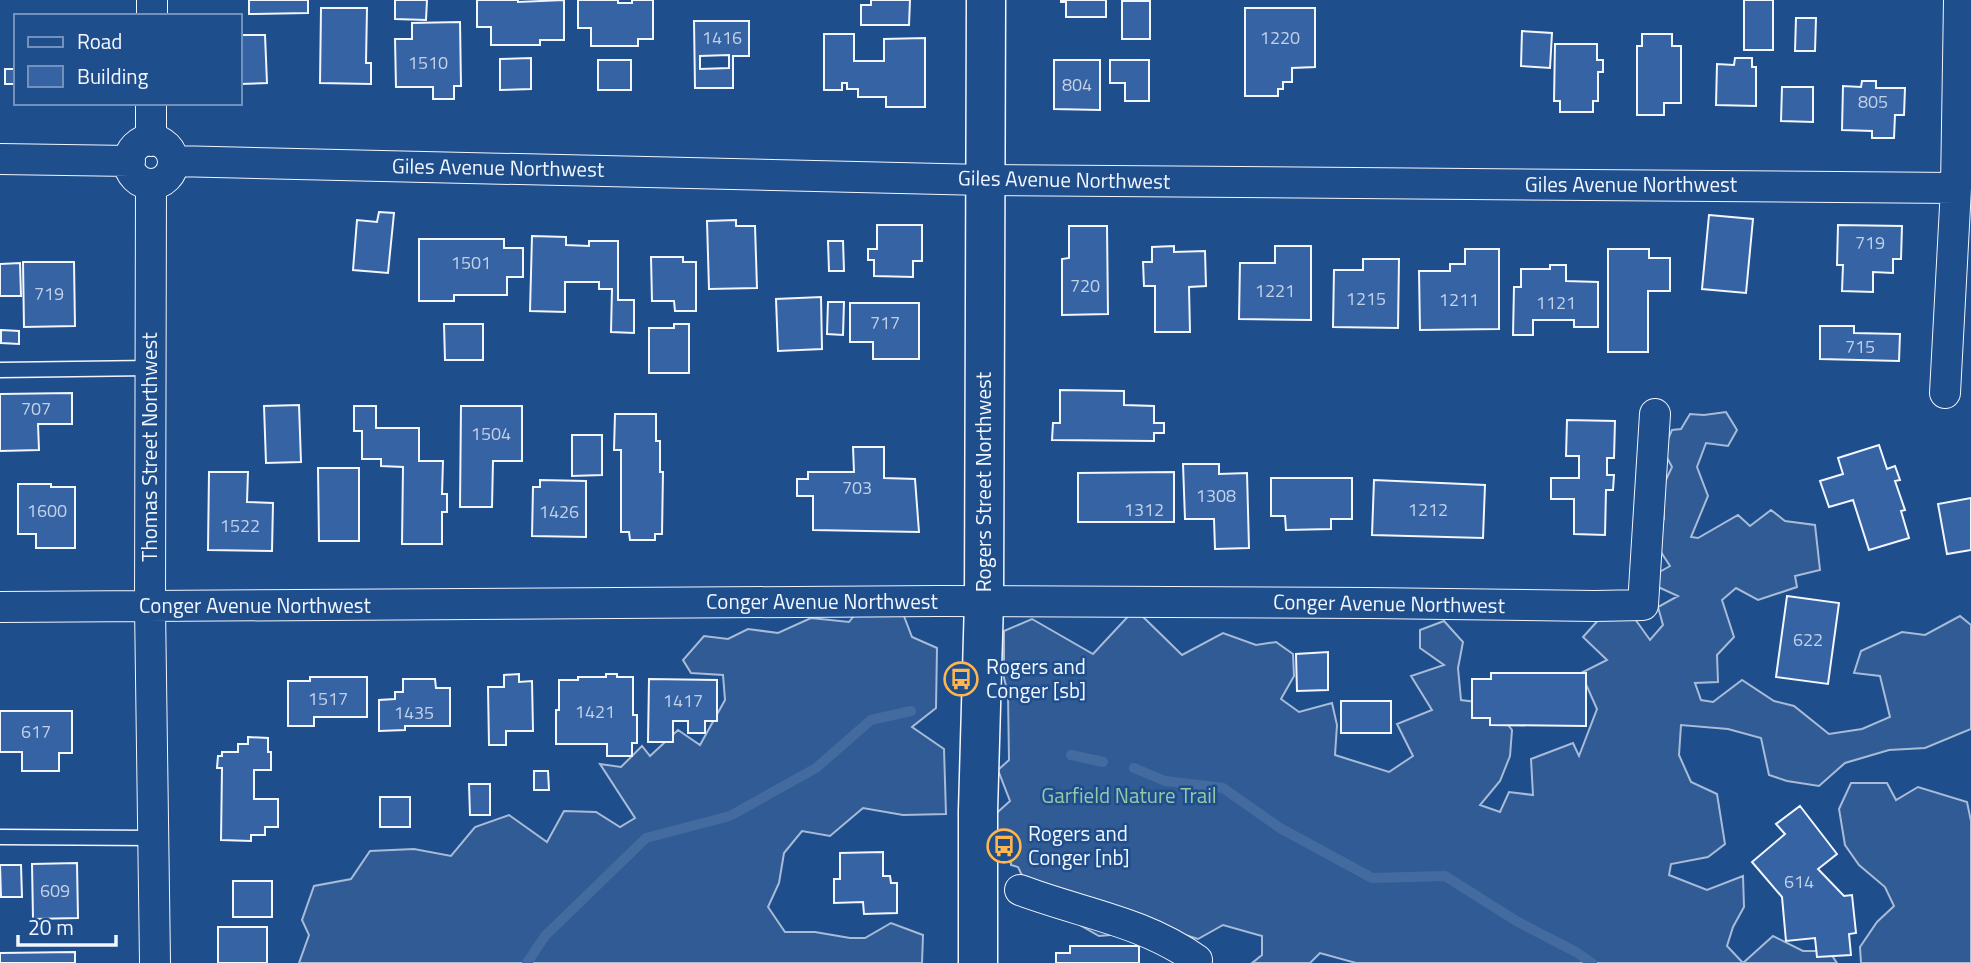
<svg xmlns="http://www.w3.org/2000/svg" width="1971" height="963" font-family="'Titillium Web',sans-serif">
<style>
.built{fill:#305b95;stroke:#a8bbd7;stroke-width:2}
.lines{fill:none;stroke-linecap:round;stroke-linejoin:round}
.stream{stroke:#446ba0;stroke-width:10}
.building{fill:#3563a3;stroke:#f2f6ff;stroke-width:2;fill-rule:evenodd}
.lane-casing{stroke:#f2f6ff;stroke-width:17}
.street-casing{stroke:#f2f6ff;stroke-width:32}
.secondary-casing{stroke:#f2f6ff;stroke-width:41}
.lane{stroke:#1f4e8c;stroke-width:14}
.street{stroke:#1f4e8c;stroke-width:30}
.secondary{stroke:#1f4e8c;stroke-width:38}
.labels{text-anchor:middle;stroke-width:5;stroke-linejoin:round;paint-order:stroke}
.number-label{font-size:18px;fill:#c3d1e8}
.street-label{font-size:21px;fill:#f2f6ff;stroke:#1f4e8c}
.poi-label{font-size:21px;fill:#f2f6ff;stroke:#1f4e8c;text-anchor:start}
.park-label{font-size:21px;fill:#97c8a6;stroke:#1f4e8c}
</style>
<rect width="100%" height="100%" fill="#1f4e8c"/>
<!-- built -->
<path class="built" d="M1726 412 1737 430 1728 446 1706 443 1697 467 1708 496 1691 537 1698 538 1738 515 1750 526 1771 510 1785 521 1815 525 1820 570 1795 576 1797 587 1758 600 1736 588 1722 600 1734 637 1717 655 1718 682 1695 683 1701 700 1713 702 1742 680 1774 701 1794 706 1829 734 1862 729 1890 717 1880 676 1854 673 1861 651 1902 632 1925 635 1960 616 1971 625V729L1925 748 1889 750 1845 763 1819 786 1787 781 1769 775 1761 738 1728 729 1681 725 1679 755 1691 782 1717 794 1725 844 1708 857 1671 864 1669 875 1707 890 1743 876 1744 907 1733 927 1727 946 1743 963 1773 936 1803 951H1829L1837 963H1356L1320 953 1310 963H1252L1262 955V936L1223 925 1198 939 1170 930 1099 936 1033 898 1018 867 1011 865V863L992 852 978 830 1010 801 998 770 1009 760 1008 694 1004 678V631L1032 619 1093 654 1135 609 1182 655 1223 633 1256 645 1276 642 1293 654 1294 676 1281 699 1299 712 1332 703 1337 725 1335 755 1389 772 1413 756 1397 724 1432 710 1411 676 1444 665 1420 648V630L1444 621 1463 642 1458 668 1461 700 1492 704 1512 730 1510 756 1500 781 1480 805 1500 812 1509 792 1533 795 1531 759 1573 743 1579 756 1597 709 1581 673 1607 660 1583 637 1602 616 1630 612 1650 640 1663 625 1658 607 1678 596 1656 586V574L1670 566 1655 543 1657 530 1664 519 1662 488 1672 467 1663 450 1672 430 1681 429 1690 414 1704 415Z
M902 611 912 637 937 648 936 708 912 727 944 749 946 814 903 815 863 808 830 836 802 831 784 853 779 883 768 907 785 932H815L850 938H865L891 923 923 935 922 963H299L309 935 302 920 314 886 351 879 370 851 414 849 451 856 475 827 509 815 547 842 564 811 596 812 620 827 635 818 600 764 621 767 642 746 650 756 678 730 700 745 725 700 723 675 691 673 683 660 704 636 728 639 748 629 778 633 811 618 849 622 857 612Z
M1851 783H1887L1896 800 1918 787 1967 802 1971 821V963H1861L1860 947 1877 922 1894 906 1885 887 1859 865 1845 845 1839 809Z"/>
<g class="lines">
<!-- stream -->
<path class="stream" d="M1071 755 1103 762
M1134 768 1165 781 1223 788 1280 828 1372 878 1445 876 1518 922 1576 952 1592 963
M527 963 545 936 646 838 730 816 816 768 871 720 911 711"/>
</g>
<!-- building -->
<path class="building" d="M249 0H308V13L249 14Z
M395 0H427L426 20 395 19Z
M477 0H518V2L564 0V40H540V45H491V27H477Z
M578 0H618V3H632V0H653V39H638V46H591V28H578Z
M871 0H910L909 25H861V5H871Z
M1061 0H1106V17H1066V2H1061Z
M1744 0H1773V50H1744Z
M1122 1H1150V39H1122Z
M321 8H367L366 63H371V84L320 83Z
M1245 8H1315V67L1292 68V82H1283V89H1278V96H1245Z
M1796 18H1816L1815 51H1795Z
M694 21H749V56H733V88H695ZM729 55V68L700 69V56Z
M460 22 461 86H454V99H433V87H396L395 39H412V23Z
M1522 31 1552 33 1550 68 1521 66Z
M824 34H854V61H884V39L925 38V107H886V97H858V89H847V83H842V90H824Z
M1642 34H1672V46H1681V103H1664V115H1637V46H1642Z
M240 35H265L267 83 240 84Z
M1555 44H1597V60H1603V72H1598V101H1593V112H1560V101H1554Z
M531 58V89L500 90V59Z
M1735 58H1752V67H1756V106L1716 105 1717 64 1734 65Z
M598 60H631V90H598Z
M1054 60H1100V110L1054 109Z
M1110 60H1149V101H1125V83H1110Z
M5 69H16V84H5Z
M1862 81H1876V88H1905L1904 115H1895L1894 138H1872V131L1842 130 1843 86 1861 87Z
M1782 87H1813V122L1781 121Z
M379 212 394 213 388 273 353 270 357 220 377 222Z
M1709 215 1753 219 1746 293 1702 289Z
M736 220V226H755L757 288 709 289 707 221Z
M877 225H922V261H913V277L874 276V260H868V249H877Z
M1838 225 1902 226 1901 259H1893V273L1873 272V292L1842 291 1843 265H1837Z
M1069 226H1107L1108 314 1062 315V259L1069 258Z
M532 236 566 237V245L589 246V241H618V300H634V333L611 332 612 289H599V282H565V312L530 311Z
M419 239H504V248H523V277H507V295H454V301H419Z
M828 241H843L844 271H829Z
M1174 246V252L1205 251 1206 286 1189 287 1190 332H1155V286H1144L1143 262H1152V247Z
M1275 246H1311V320L1239 319 1240 263H1275Z
M1465 249H1499V329L1420 330 1419 271H1450V264H1465Z
M1608 249H1649V258H1670V291H1648V352H1608Z
M651 257H683V262H696V311H675L674 301H652Z
M1363 259H1399L1398 328 1333 327 1334 270H1363Z
M23 262H74L75 326 24 327Z
M20 263 21 296H0V264Z
M1550 265H1566V281L1598 282V327H1574V320H1533V335H1513L1514 287H1521V269H1550Z
M821 297 822 349 778 351 776 299Z
M828 302H844L843 335 827 334Z
M850 303H919V359H873V342H850Z
M444 324H483V360H445Z
M674 324H689V373H649V328H674Z
M1820 326H1854V333L1900 334 1899 361 1820 359Z
M1 330 19 331V344L1 343Z
M1060 390 1124 391V405L1154 406V423H1164V433H1154V441L1052 440 1053 423H1060Z
M72 393V424H38L39 450 0 451V394Z
M299 405 301 462 266 463 264 406Z
M354 406H376V428H419V461H443L442 494H447V512H442V544H402L403 467 381 466V459H362V431H354Z
M461 406H522V461H493L492 507H460Z
M615 414H656V441H660V472H663L662 534H655V540H630L629 532H621V450H614Z
M1567 420 1615 421 1614 458H1607V475H1614L1613 490H1606L1605 535 1574 534V499H1551V478H1579V456H1566Z
M572 435H602V475L572 476Z
M1879 445 1887 469 1895 466 1900 480 1895 481 1905 510 1901 511 1909 538 1869 550 1853 500 1829 507 1820 481 1843 474 1838 458Z
M853 447H884V478L915 479 919 532 813 530V496H797V479H808V472H854Z
M1183 464H1219V474L1247 473 1249 548 1215 549 1214 519H1185Z
M318 468H359V541H319Z
M209 472H248L247 502 273 503 272 551 208 550Z
M1174 472V522H1078V473Z
M1271 478H1352V519H1331V529L1286 530 1285 516H1271Z
M540 480 586 481V537L532 536 533 487H540Z
M1374 480 1485 485 1483 538 1372 535Z
M18 484H51V487H75V548H36V534H18Z
M1971 498V550L1947 554 1938 504Z
M1787 596 1839 603 1828 684 1776 677Z
M1328 652V690L1297 691 1296 654Z
M1491 673H1586V726L1490 725V718H1472V679H1491Z
M519 674V682L532 681 533 731H506V745H489L488 687H504V675Z
M606 674H617V677H633V715H637V743H632V756H607V744H556V710H559V680H578V677H606Z
M310 677H367V717H314V726H288V681H310Z
M403 679H435L436 688H450V726H405V730L379 731V700L395 699V692H403Z
M649 679 717 680V721H705V733H688V721H673V742H648Z
M1341 701H1391V733H1341Z
M0 711H72V753H59V771H22V752H0Z
M248 737 268 738V752H271V770H254V799H278V827H265V835H251V841L221 840 222 768H217L218 756H222V752H238V744H248Z
M534 771H548L549 790H534Z
M469 784H490V815H470Z
M380 797H410V827H380Z
M1800 806 1837 854 1818 869 1844 896 1852 895 1856 933 1849 934 1851 955 1817 957 1815 938 1786 941 1782 897 1752 862 1785 834 1776 824Z
M883 852V876H890L891 883H897V913L864 914 863 902 834 903V879H840V853Z
M77 863 78 918 33 919 32 864Z
M0 865H21L22 897H1Z
M233 881H272V917H233Z
M218 927H267V963H218Z
M1070 946H1139V963H1056V953H1070Z
M75 952V963H0V953Z"/>
<g class="lines">
<defs>
<path id="lane" d="M0 370 150 368
M0 837 154 838"/>
<path id="street" d="M152 16V0
M129 162a22 22 0 1 1 44 0a22 22 0 1 1-44 0Z
M151 141V103
M0 159 130 161
M173 161 984 180 1956 188
M151 184 150 606 155 963
M1945 393 1956 188 1959 0
M0 607 938 601 1369 603 1595 606 1643 605 1655 414
M1020 890C1080 913 1143 921 1197 960"/>
<path id="secondary" d="M978 963V811L984 601 986 0"/>
</defs>
<!-- lane casing -->
<use href="#lane" class="lane-casing"/>
<!-- street casing -->
<use href="#street" class="street-casing"/>
<!-- secondary casing -->
<use href="#secondary" class="secondary-casing"/>
<!-- lane -->
<use href="#lane" class="lane"/>
<!-- street -->
<use href="#street" class="street"/>
<!-- secondary -->
<use href="#secondary" class="secondary"/>
</g>
<!-- icons -->
<defs>
<symbol id="bus-ring" viewBox="-11 -11 22 22"><circle r="9.5" fill="#1f4e8c" stroke="#ffb74d" stroke-width="1.5"/><path d="M-5-6H5V4H4V6H2V4H-2V6H-4V4H-5ZM-3.5-4V0h7V-4ZM-3.5 1.2v1.5H-2V1.2ZM2 1.2v1.5H3.5V1.2Z" fill="#ffb74d"/></symbol>
</defs>
<g fill-rule="evenodd">
<use href="#bus-ring" x="942" y="660" width="38" height="38"/>
<use href="#bus-ring" x="985" y="827" width="38" height="38"/>
</g>
<g class="labels">
<!-- number labels -->
<g class="number-label">
<text x="722" y="44">1416</text>
<text x="1280" y="44">1220</text>
<text x="428" y="69">1510</text>
<text x="1077" y="91">804</text>
<text x="1873" y="108">805</text>
<text x="1870" y="249">719</text>
<text x="471" y="269">1501</text>
<text x="1085" y="292">720</text>
<text x="1275" y="297">1221</text>
<text x="49" y="300">719</text>
<text x="1366" y="305">1215</text>
<text x="1459" y="306">1211</text>
<text x="1556" y="309">1121</text>
<text x="885" y="329">717</text>
<text x="1860" y="353">715</text>
<text x="36" y="415">707</text>
<text x="491" y="440">1504</text>
<text x="857" y="494">703</text>
<text x="1216" y="502">1308</text>
<text x="1144" y="516">1312</text>
<text x="1428" y="516">1212</text>
<text x="47" y="517">1600</text>
<text x="559" y="518">1426</text>
<text x="240" y="532">1522</text>
<text x="1808" y="646">622</text>
<text x="328" y="705">1517</text>
<text x="683" y="707">1417</text>
<text x="595" y="718">1421</text>
<text x="414" y="719">1435</text>
<text x="36" y="738">617</text>
<text x="1799" y="888">614</text>
<text x="55" y="897">609</text>
</g>
<!-- street labels -->
<g class="street-label">
<text transform="translate(498 168) rotate(1)" y="7">Giles Avenue Northwest</text>
<text transform="translate(1064 180) rotate(1)" y="7">Giles Avenue Northwest</text>
<text x="1631" y="192">Giles Avenue Northwest</text>
<text transform="translate(150 447) rotate(-90)" y="7">Thomas Street Northwest</text>
<text transform="translate(984 482) rotate(-90)" y="7">Rogers Street Northwest</text>
<text x="822" y="609">Conger Avenue Northwest</text>
<text transform="translate(1389 604) rotate(1)" y="7">Conger Avenue Northwest</text>
<text x="255" y="613">Conger Avenue Northwest</text>
</g>
<!-- poi labels -->
<g class="poi-label">
<text x="986" y="674">Rogers and<tspan x="986" dy="24">Conger [sb]</tspan></text>
<text x="1028" y="841">Rogers and<tspan x="1028" dy="24">Conger [nb]</tspan></text>
</g>
<!-- park labels -->
<g class="park-label">
<text x="1129" y="803">Garfield Nature Trail</text>
</g>
</g>
<!-- legend -->
<rect x="14" y="14" width="228" height="91" fill="#1f4e8c" stroke="#7391ba" stroke-width="2"/>
<rect x="28" y="37" width="35" height="10" fill="#1f4e8c" stroke="#7391ba" stroke-width="2"/>
<text x="77" y="49" font-size="21" fill="#f2f6ff">Road</text>
<rect x="28" y="66" width="35" height="21" fill="#3563a3" stroke="#7391ba" stroke-width="2"/>
<text x="77" y="84" font-size="21" fill="#f2f6ff">Building</text>
<!-- scale -->
<path d="M18 935v10h98v-10" fill="none" stroke="#f2f6ff" stroke-width="3.5"/>
<text x="28" y="935" font-size="21" fill="#f2f6ff" stroke="#1f4e8c" stroke-width="5" paint-order="stroke">20 m</text>
</svg>
